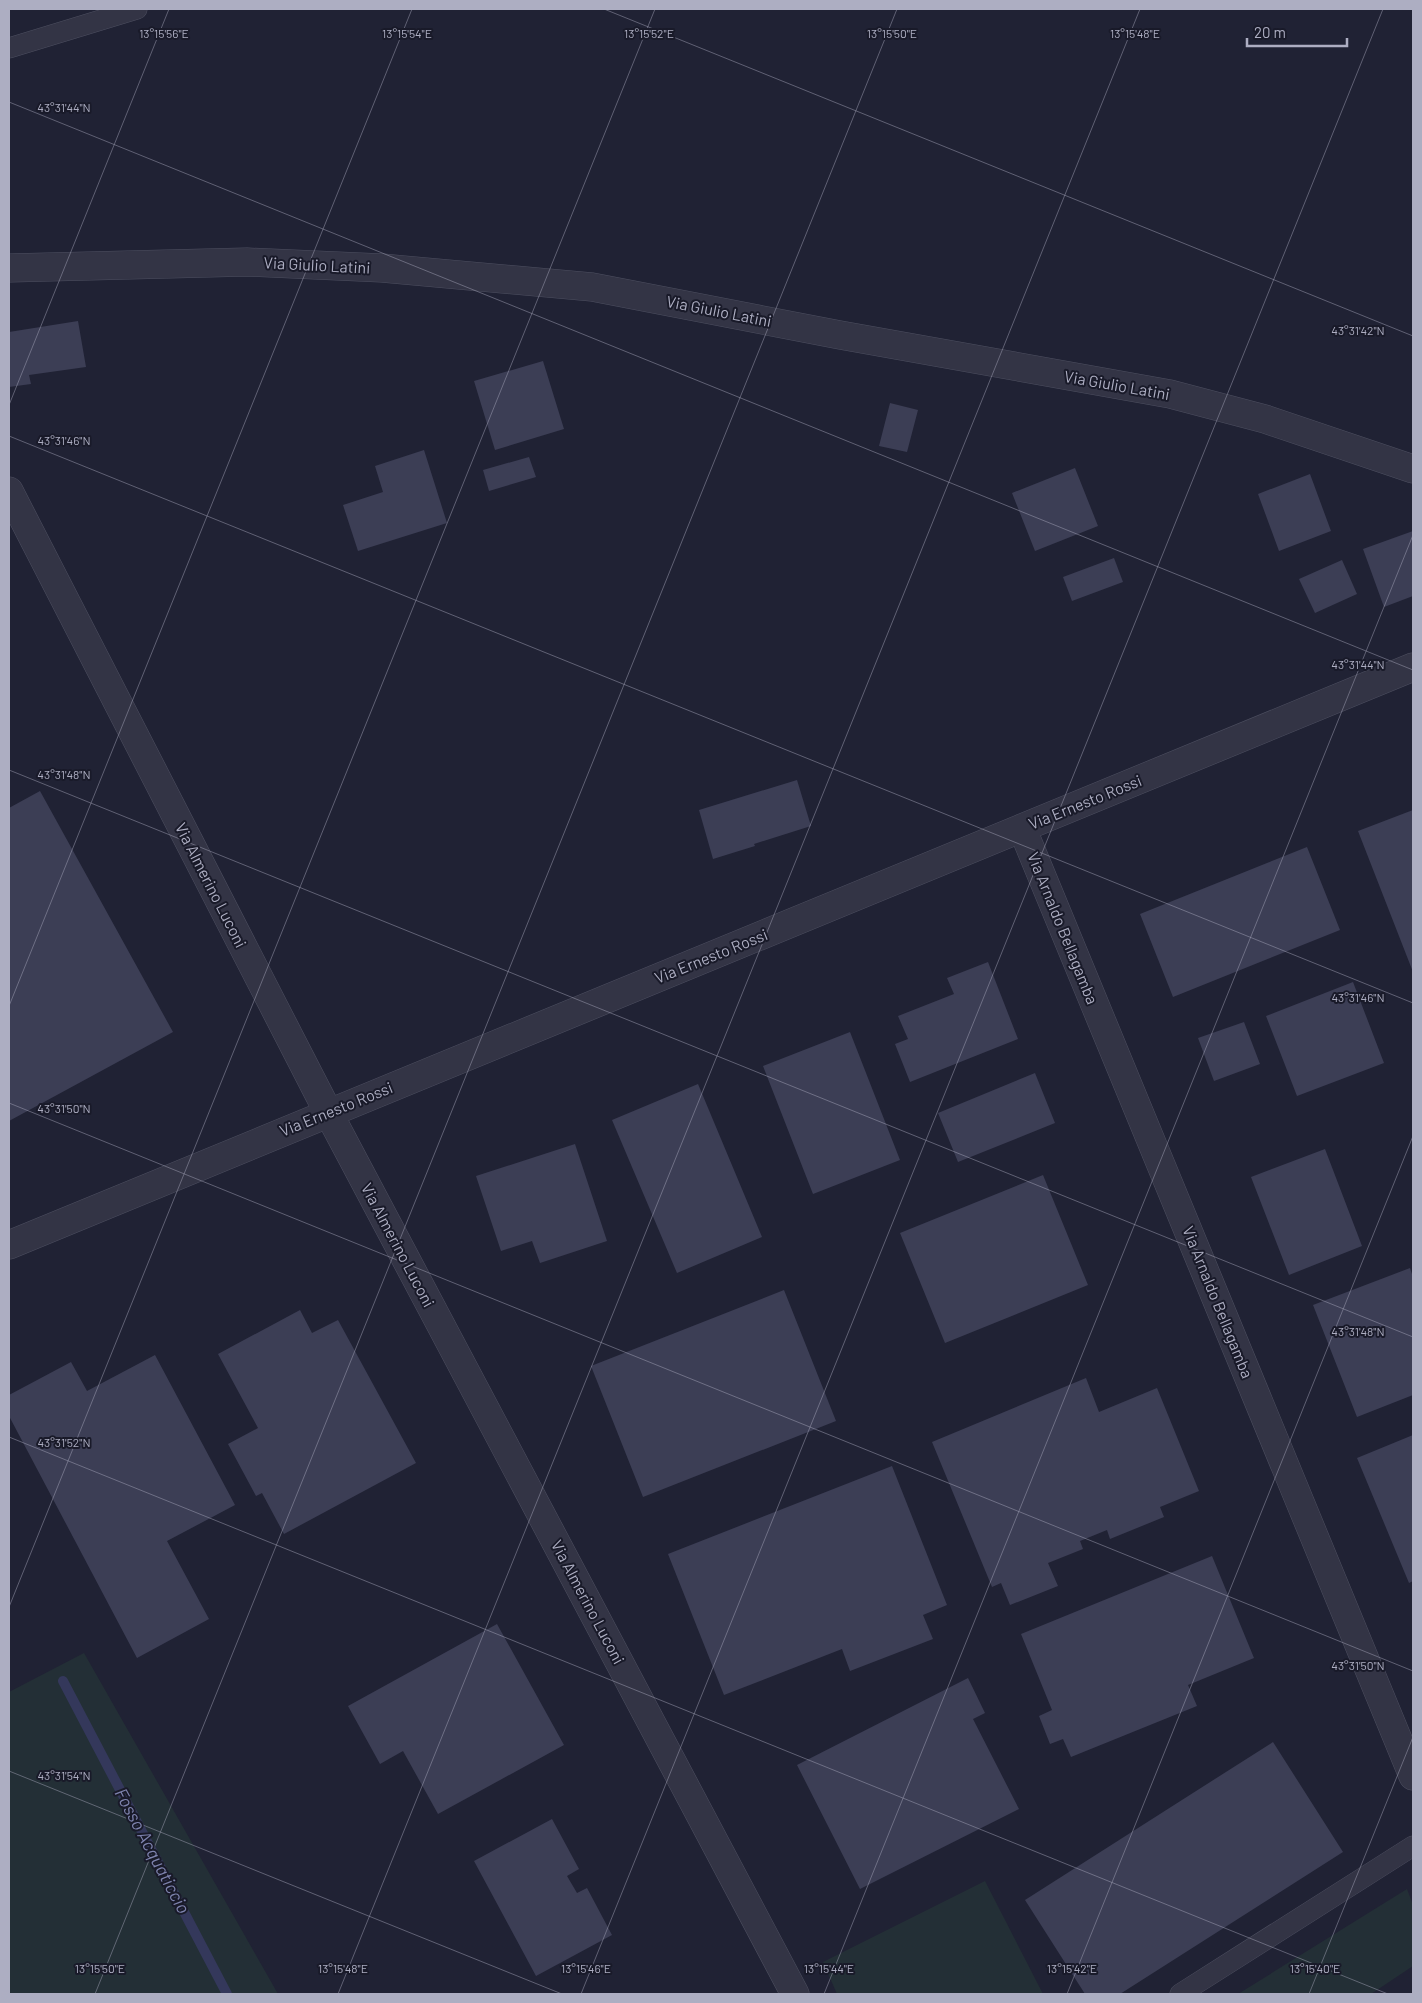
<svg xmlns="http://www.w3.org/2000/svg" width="1422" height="2003" font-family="Barlow,sans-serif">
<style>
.green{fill:#232f36}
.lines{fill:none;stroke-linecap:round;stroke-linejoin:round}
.stream{stroke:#34385b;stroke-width:10}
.building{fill:#3c3e55}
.lane-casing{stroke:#4d4f60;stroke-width:21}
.street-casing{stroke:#4d4f60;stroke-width:29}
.lane{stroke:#333445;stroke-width:20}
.street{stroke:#333445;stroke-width:28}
.ticks{fill:none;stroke:#adaec2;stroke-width:1;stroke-opacity:0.45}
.labels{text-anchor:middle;stroke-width:4;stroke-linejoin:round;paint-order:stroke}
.street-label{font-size:16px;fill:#adaec2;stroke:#191a29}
.water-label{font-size:18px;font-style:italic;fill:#7e83ae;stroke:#191a29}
.ticks-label{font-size:12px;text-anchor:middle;fill:#adaec2;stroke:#191a29;stroke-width:4;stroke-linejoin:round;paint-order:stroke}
</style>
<rect width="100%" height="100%" fill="#202234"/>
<!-- green -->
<path class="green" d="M84 1653 278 1994H9V1692Z
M985 1881 1043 1994H837L823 1962Z
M1407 1889 1413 1905V1966L1371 1994H1238Z"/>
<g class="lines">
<!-- stream -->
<path class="stream" d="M63 1681 227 1994"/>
</g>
<!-- building -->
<path class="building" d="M78 321 86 367 29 375 31 384 9 387V332Z
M543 361 564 429 495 450 474 381Z
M890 403 918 410 907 452 879 446Z
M424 450 447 523 358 551 343 505 383 492 375 466Z
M529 457 536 477 489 491 483 470Z
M1075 468 1098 526 1035 551 1012 493Z
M1310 474 1331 531 1279 551 1258 494Z
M1413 531V596L1384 607 1363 549Z
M1114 558 1123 582 1072 601 1063 577Z
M1342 560 1357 594 1315 613 1299 579Z
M797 780 811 826 754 844 755 846 713 859 699 810Z
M40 791 173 1032 9 1121V808Z
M1413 810V972L1358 831Z
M1307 847 1340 930 1173 997 1140 914Z
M988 962 1018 1039 910 1082 895 1044 908 1039 898 1016 954 994 947 978Z
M1353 982 1384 1063 1297 1096 1266 1016Z
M1244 1022 1260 1064 1214 1081 1198 1038Z
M850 1032 900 1160 813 1194 763 1066Z
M1035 1073 1055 1123 958 1162 938 1113Z
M698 1084 762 1237 677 1273 612 1120Z
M575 1144 607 1241 540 1263 532 1241 501 1251 476 1176Z
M1325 1149 1362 1246 1289 1275 1251 1177Z
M1043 1175 1088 1285 945 1343 900 1233Z
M1410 1268 1413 1277V1395L1357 1417 1313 1305Z
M784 1290 836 1421 643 1497 591 1366Z
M300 1310 312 1333 338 1320 416 1463 284 1534 262 1493 256 1496 228 1444 258 1428 218 1354Z
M155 1355 235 1505 167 1541 209 1619 137 1658 9 1416V1395L71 1362 87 1391Z
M1086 1378 1099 1412 1157 1388 1199 1491 1160 1507 1164 1517 1110 1539 1107 1530 1080 1541 1083 1549 1048 1563 1058 1586 1010 1605 1001 1583 992 1587 932 1442Z
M1413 1435V1581L1409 1583 1357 1458Z
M892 1466 947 1605 923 1615 933 1639 850 1671 842 1649 724 1695 668 1554Z
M1212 1556 1254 1658 1188 1685 1197 1706 1071 1757 1063 1739 1050 1744 1039 1716 1052 1710 1021 1634Z
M497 1624 564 1745 438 1814 403 1751 380 1764 348 1706Z
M968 1678 985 1713 973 1719 1019 1809 860 1889 797 1765Z
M1273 1742 1343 1852 1120 1994H1085L1025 1900Z
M552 1819 579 1869 567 1876 577 1893 587 1888 612 1935 536 1976 474 1861Z"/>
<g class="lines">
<defs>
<path id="lane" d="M9 48 137 9
M1180 1994 1413 1846"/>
<path id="street" d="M9 268 247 262 382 268 592 287 840 335 1170 394 1265 419 1413 469
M9 491 328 1112 795 1994
M1022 828 1413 1776
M9 1245 1413 667"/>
</defs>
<!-- lane casing -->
<use href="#lane" class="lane-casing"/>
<!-- street casing -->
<use href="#street" class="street-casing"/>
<!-- lane -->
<use href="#lane" class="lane"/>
<!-- street -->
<use href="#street" class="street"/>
</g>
<!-- ticks -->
<path class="ticks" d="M604 9 1413 336M9 102 1413 670M9 405 169 9M9 436 1413 1003M9 770 1413 1337M9 1006 412 9M9 1103 1413 1671M9 1437 1388 1994M9 1607 655 9M9 1771 562 1994M95 1994 897 9M338 1994 1140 9M581 1994 1383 9M824 1994 1413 535M1067 1994 1413 1136M1309 1994 1413 1737"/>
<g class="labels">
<!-- street labels -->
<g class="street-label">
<text transform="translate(317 265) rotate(3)" y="6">Via Giulio Latini</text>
<text transform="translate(719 311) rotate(11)" y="6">Via Giulio Latini</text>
<text transform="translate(1117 385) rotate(10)" y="6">Via Giulio Latini</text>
<text transform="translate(1085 802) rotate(-22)" y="6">Via Ernesto Rossi</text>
<text transform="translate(211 885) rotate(63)" y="6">Via Almerino Luconi</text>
<text transform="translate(1063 928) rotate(68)" y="6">Via Arnaldo Bellagamba</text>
<text transform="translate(711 956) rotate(-22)" y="6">Via Ernesto Rossi</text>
<text transform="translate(336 1109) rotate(-22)" y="6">Via Ernesto Rossi</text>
<text transform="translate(398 1245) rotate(62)" y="6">Via Almerino Luconi</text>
<text transform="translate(1218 1302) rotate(68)" y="6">Via Arnaldo Bellagamba</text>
<text transform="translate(588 1602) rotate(62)" y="6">Via Almerino Luconi</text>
</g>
<!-- water labels -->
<g class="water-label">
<text transform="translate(152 1851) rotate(62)" y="6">Fosso Acquaticcio</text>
</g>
</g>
<g class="ticks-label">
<text x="892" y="38">13°15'50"E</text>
<text x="1135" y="38">13°15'48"E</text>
<text x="164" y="38">13°15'56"E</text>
<text x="407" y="38">13°15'54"E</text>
<text x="649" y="38">13°15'52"E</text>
<text x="64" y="112">43°31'44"N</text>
<text x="1358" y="335">43°31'42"N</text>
<text x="64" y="445">43°31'46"N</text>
<text x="1358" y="669">43°31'44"N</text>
<text x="64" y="779">43°31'48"N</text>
<text x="1358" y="1002">43°31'46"N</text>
<text x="64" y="1113">43°31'50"N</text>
<text x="1358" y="1336">43°31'48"N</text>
<text x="64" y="1447">43°31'52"N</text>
<text x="1358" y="1670">43°31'50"N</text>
<text x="64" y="1780">43°31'54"N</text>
<text x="100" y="1973">13°15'50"E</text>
<text x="343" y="1973">13°15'48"E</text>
<text x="586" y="1973">13°15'46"E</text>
<text x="829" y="1973">13°15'44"E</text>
<text x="1072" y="1973">13°15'42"E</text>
<text x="1315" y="1973">13°15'40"E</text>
</g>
<!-- border -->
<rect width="1422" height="2003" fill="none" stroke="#adaec2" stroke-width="20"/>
<!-- scale -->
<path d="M1247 38v8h100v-8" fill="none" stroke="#adaec2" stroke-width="2.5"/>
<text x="1254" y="38" font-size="15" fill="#adaec2" stroke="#191a29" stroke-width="4" paint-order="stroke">20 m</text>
</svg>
